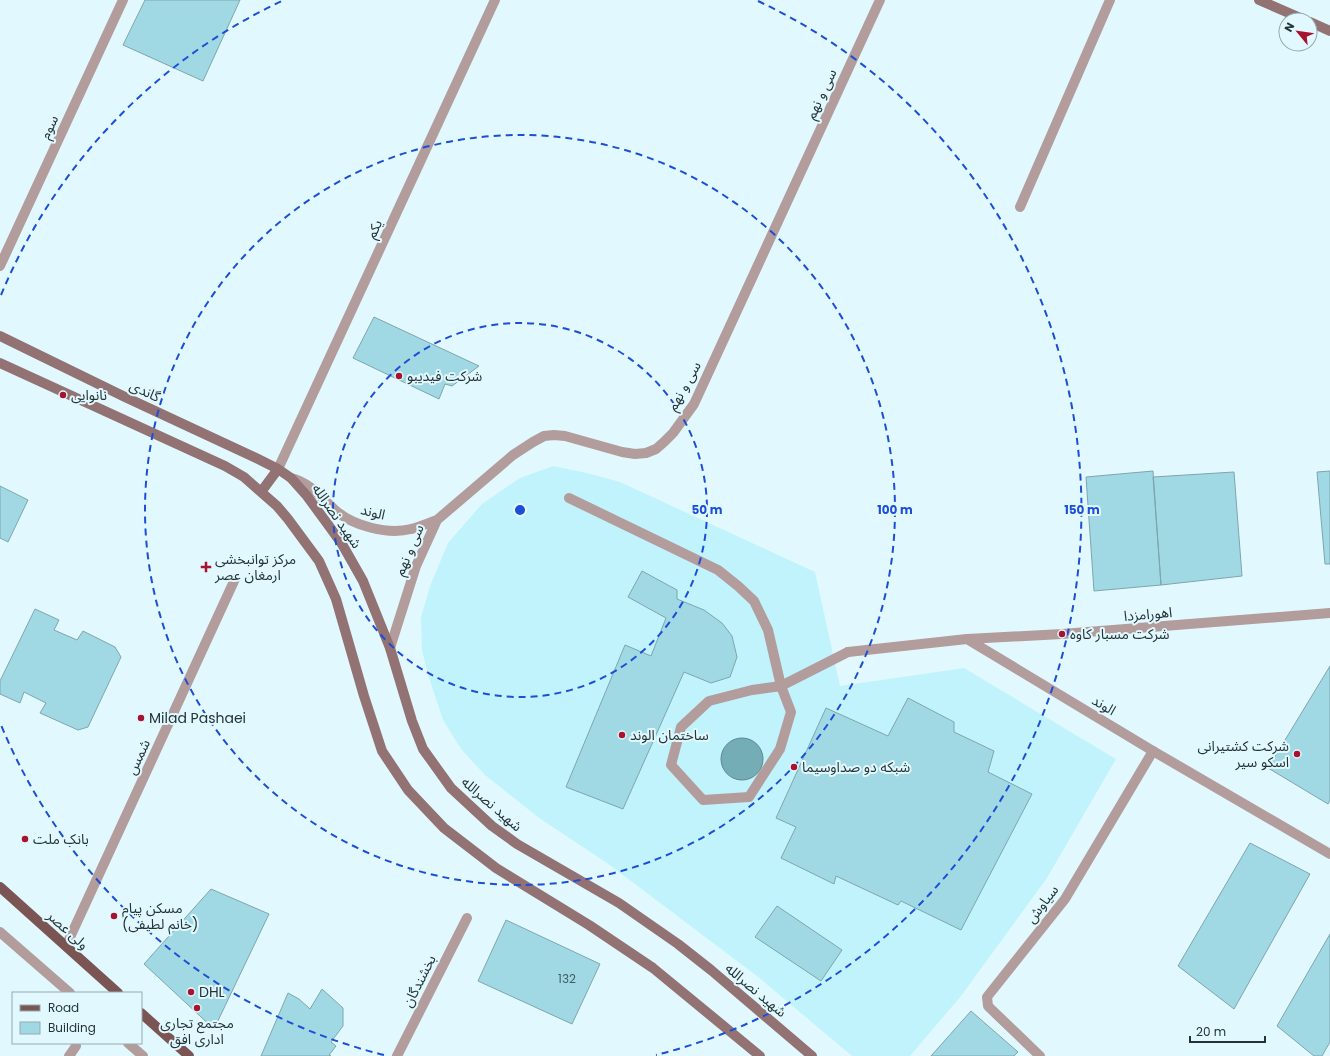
<svg xmlns="http://www.w3.org/2000/svg" width="1330" height="1056" font-family="Poppins,'Noto Sans Arabic',sans-serif">
<style>
.built{fill:#c1f3fd}
.water{fill:#75adb7;stroke:#5c8890}
.building{fill:#a0d9e4;stroke:#7fa5ac}
.lines{fill:none;stroke-linecap:round;stroke-linejoin:round}
.service{stroke:#b39c9c;stroke-width:10}
.minor{stroke:#b39c9c;stroke-width:10}
.tertiary{stroke:#b39c9c;stroke-width:10}
.secondary{stroke:#927272;stroke-width:10}
.primary{stroke:#7b5554;stroke-width:10}
.ring{fill:none;stroke:#1d4ed8;stroke-width:2;stroke-dasharray:7 5}
.poi-dot{fill:#a9122e;stroke:#e1f9fe;stroke-width:1.5}
.labels{text-anchor:middle;stroke-width:4;stroke-linejoin:round;paint-order:stroke}
.number-label{font-size:12px;fill:#425c62}
.street-label{font-size:14px;fill:#233336;stroke:#e1f9fe}
.poi-label{font-size:14px;fill:#233336;stroke:#e1f9fe;text-anchor:start}
.centre{fill:#1d4ed8;stroke:#e1f9fe;stroke-width:2}
.ring-label{font-size:12px;text-anchor:middle;font-weight:bold;fill:#1d4ed8;stroke:#e1f9fe;stroke-width:4;stroke-linejoin:round;paint-order:stroke}
</style>
<rect width="100%" height="100%" fill="#e1f9fe"/>
<!-- built -->
<path class="built" d="M553 466 587 473 620 482 815 572 840 686 964 668 1116 759 1047 878 961 996 910 1056H852L757 976 607 863 539 818 485 775 461 749 443 720 430 681 422 651 421 617 430 586 448 543 482 504 520 478Z"/>
<!-- water -->
<path class="water" d="M721 759a21 21 0 1 1 42 0a21 21 0 1 1-42 0Z"/>
<!-- building -->
<path class="building" d="M145 0H240L203 81 123 45Z
M374 317 479 366 452 386 445 384 439 399 353 358Z
M1153 471 1161 585 1094 591 1086 477Z
M1330 471V564H1325L1317 472Z
M1234 472 1242 576 1161 585 1153 477Z
M0 486 28 500 8 542 0 538Z
M642 571 677 590V599L704 610 722 623 732 636 737 657 730 677 711 683 684 672 623 809 566 787 625 645 651 656 666 618 628 597Z
M35 609 59 620 54 630 77 640 83 631 115 647 121 657 88 727 78 730 40 713 46 703 24 692 20 703 0 694V681Z
M1330 666V800L1328 804 1268 768Z
M908 698 954 722V732L994 751 988 772 1032 794 961 930 901 901 898 905 836 876 834 884 781 858 796 827 776 818 826 708 888 736Z
M1250 843 1310 874 1234 1009 1178 966Z
M211 889 269 914 214 1029 144 964Z
M777 906 842 950 821 981 755 937Z
M506 920 600 964 572 1024 478 981Z
M1330 934V1042L1322 1056H1314L1277 1026Z
M322 989 343 1008V1026L331 1042 336 1046 329 1055 331 1056H261L288 993 299 999 310 1009Z
M971 1011 1018 1052 1014 1056H931Z"/>
<g class="lines">
<!-- service -->
<path class="service" d="M569 498 718 570 738 586 754 601 768 630 781 686 791 712 780 749 749 797 703 800 671 765 681 727 709 701 752 690 781 686 848 652
M0 932 70 993
M128 1043 143 1056"/>
<!-- minor -->
<path class="minor" d="M1020 207 1110 0
M0 266 123 0
M278 469 495 0
M291 478C311 483 320 497 335 510 353 526 388 535 411 529 420 527 428 523 437 520
M390 648 416 566 437 520 513 455 533 442 544 436 554 435 565 436 622 452 635 454 646 453 656 449 664 442 673 433 694 404 880 0
M848 652 967 639 1062 634 1330 613
M66 946 235 579
M69 1056 76 1046
M397 1056 467 918
M1040 1056 991 1009 988 1006 987 997 1065 899 1153 751"/>
<!-- tertiary -->
<path class="tertiary" d="M967 639 1153 751 1330 854"/>
<!-- secondary -->
<path class="secondary" d="M1259 0 1305 20
M1310 22 1330 31
M0 336 125 397 256 458 278 469 291 478 307 496 329 526 342 544 363 581 390 648 412 721 423 749 451 788 492 826 517 844 619 903 678 944 711 970 812 1056
M0 363 225 466 244 477 277 506 288 519 319 561 336 599 364 696 382 751 408 790 444 828 496 868 589 925 653 968 760 1056
M261 492 278 469"/>
<!-- primary -->
<path class="primary" d="M0 887 118 993
M141 1013 189 1056"/>
</g>
<!-- distance rings -->
<g class="ring">
<circle cx="520" cy="510" r="187"/>
<circle cx="520" cy="510" r="375"/>
<path d="M384 1055A562 562 0 0 1 1 725M1 295A562 562 0 0 1 282 1M758 1A562 562 0 0 1 656 1055"/>
</g>
<!-- markers -->
<g class="poi-dot">
<circle cx="399" cy="376" r="4"/>
<circle cx="63" cy="395" r="4"/>
<path d="M204 561h4v4h4v4h-4v4h-4v-4h-4v-4h4z"/>
<circle cx="1062" cy="634" r="4"/>
<circle cx="141" cy="718" r="4"/>
<circle cx="622" cy="735" r="4"/>
<circle cx="1297" cy="754" r="4"/>
<circle cx="794" cy="767" r="4"/>
<circle cx="25" cy="839" r="4"/>
<circle cx="114" cy="916" r="4"/>
<circle cx="191" cy="992" r="4"/>
<circle cx="197" cy="1008" r="4"/>
</g>
<g class="labels">
<!-- number labels -->
<g class="number-label">
<text x="567" y="983">132</text>
</g>
<!-- street labels -->
<g class="street-label">
<text transform="translate(821 94) rotate(-65)" y="5">سی و نهم</text>
<text transform="translate(49 127) rotate(-65)" y="5">سوم</text>
<text transform="translate(374 229) rotate(-65)" y="5">یکم</text>
<text transform="translate(684 386) rotate(-61)" y="5">سی و نهم</text>
<text transform="translate(145 391) rotate(25)" y="5">گاندی</text>
<text transform="translate(373 512) rotate(14)" y="5">الوند</text>
<text transform="translate(337 516) rotate(55)" y="5">شهید نصرالله</text>
<text transform="translate(409 550) rotate(-67)" y="5">سی و نهم</text>
<text transform="translate(1148 614) rotate(-5)" y="5">اهورامزدا</text>
<text transform="translate(1104 705) rotate(31)" y="5">الوند</text>
<text transform="translate(138 757) rotate(-65)" y="5">شمس</text>
<text transform="translate(492 804) rotate(41)" y="5">شهید نصرالله</text>
<text transform="translate(1042 904) rotate(-53)" y="5">سیاوش</text>
<text transform="translate(68 930) rotate(42)" y="5">ولی عصر</text>
<text transform="translate(419 981) rotate(-63)" y="5">بخشندگان</text>
<text transform="translate(756 990) rotate(40)" y="5">شهید نصرالله</text>
</g>
<!-- poi labels -->
<g class="poi-label">
<text x="407" y="381">شرکت فیدیبو</text>
<text x="71" y="400">نانوایی</text>
<text x="215" y="564">مرکز توانبخشی<tspan x="215" dy="16">ارمغان عصر</tspan></text>
<text x="1070" y="639">شرکت مسبار کاوه</text>
<text x="149" y="723">Milad Pashaei</text>
<text x="630" y="740">ساختمان الوند</text>
<text x="1289" y="751" text-anchor="end">شرکت کشتیرانی<tspan x="1289" dy="16">اسکو سیر</tspan></text>
<text x="802" y="772">شبکه دو صداوسیما</text>
<text x="33" y="844">بانک ملت</text>
<text x="122" y="913">مسکن پیام<tspan x="122" dy="16">(خانم لطیفی)</tspan></text>
<text x="199" y="997">DHL</text>
<text x="197" y="1028" text-anchor="middle">مجتمع تجاری<tspan x="197" dy="16">اداری افق</tspan></text>
</g>
</g>
<circle cx="520" cy="510" r="6" class="centre"/>
<g class="ring-label">
<text x="707" y="514">50 m</text>
<text x="895" y="514">100 m</text>
<text x="1082" y="514">150 m</text>
</g>
<!-- legend -->
<rect x="12" y="992" width="130" height="52" fill="#e1f9fe" stroke="#95aaae"/>
<rect x="20" y="1005" width="20" height="6" fill="#7b5554" stroke="#95aaae"/>
<text x="48" y="1012" font-size="12" fill="#233336">Road</text>
<rect x="20" y="1022" width="20" height="12" fill="#a0d9e4" stroke="#95aaae"/>
<text x="48" y="1032" font-size="12" fill="#233336">Building</text>
<!-- north arrow -->
<g transform="translate(1298 32) rotate(299)"><circle r="19" fill="#e1f9fe" stroke="#95aaae"/>
<path d="M0-3L7 15L0 10L-7 15Z" fill="#a9122e"/>
<text y="-6" font-size="11" font-weight="bold" text-anchor="middle" fill="#233336">N</text>
</g>
<!-- scale -->
<path d="M1190 1036v6h75v-6" fill="none" stroke="#233336" stroke-width="2"/>
<text x="1196" y="1036" font-size="12" fill="#233336" stroke="#e1f9fe" stroke-width="3" paint-order="stroke">20 m</text>
</svg>
